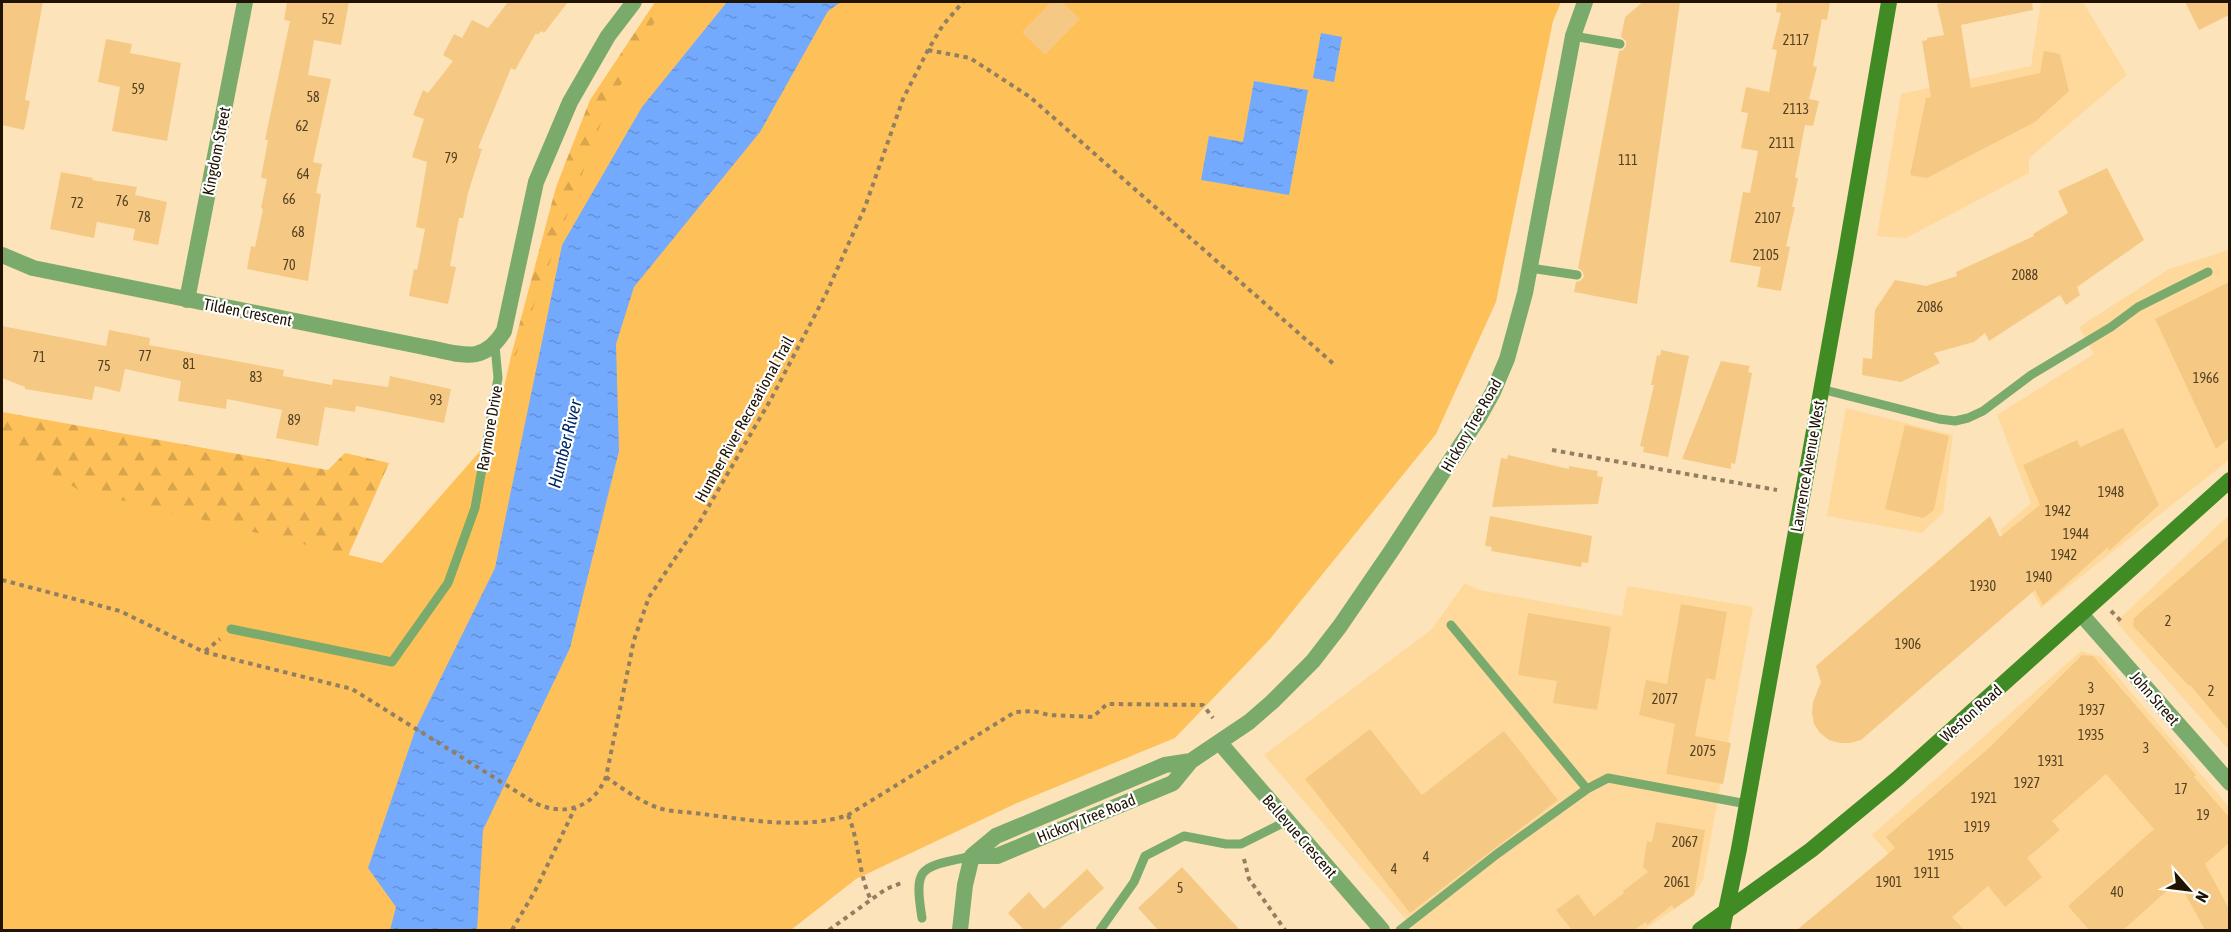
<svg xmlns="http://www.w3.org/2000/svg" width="2231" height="932" font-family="'Asap Condensed',sans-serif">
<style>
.built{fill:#ffd89b}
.forest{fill:url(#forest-firs)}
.green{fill:#fec15a}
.water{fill:url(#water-ripples)}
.building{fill:#f5c983}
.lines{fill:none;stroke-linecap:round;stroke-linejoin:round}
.path{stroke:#927f61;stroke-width:4;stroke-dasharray:4.5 4.5;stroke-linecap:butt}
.service{stroke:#7aab6c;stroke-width:9}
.minor{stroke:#7aab6c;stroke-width:16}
.secondary{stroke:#418b24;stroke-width:16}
.labels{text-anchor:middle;stroke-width:4.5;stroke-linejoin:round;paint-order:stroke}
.number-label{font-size:14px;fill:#554022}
.street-label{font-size:16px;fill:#201301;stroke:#fff}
.water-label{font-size:18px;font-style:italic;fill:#002968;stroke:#fff}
</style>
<defs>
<pattern id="forest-firs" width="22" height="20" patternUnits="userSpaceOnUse" patternTransform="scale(1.5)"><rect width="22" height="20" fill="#fec15a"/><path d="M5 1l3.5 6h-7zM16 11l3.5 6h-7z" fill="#d9a54c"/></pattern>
<pattern id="water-ripples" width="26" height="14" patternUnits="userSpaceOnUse" patternTransform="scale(1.5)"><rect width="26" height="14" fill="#73aafd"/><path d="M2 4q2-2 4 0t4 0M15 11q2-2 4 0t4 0" fill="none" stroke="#6391d7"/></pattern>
</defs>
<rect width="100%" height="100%" fill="#fde3ba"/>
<!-- built -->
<path class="built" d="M2041 2H2083L2127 75 2029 158V173L1906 238 1877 236 1901 94 2031 66Z
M2229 250V460L2041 608 2000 530 2031 503 1997 415 2094 354 2079 327 2169 269Z
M1846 408 1953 435 1943 513 1922 533 1827 516Z
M2229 515V750L2116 622Z
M1465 583 1479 590 1622 616 1627 586 1753 607 1703 880 1694 895 1644 930H1415L1264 755 1431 630Z
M2081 651 2101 657 2229 807V930H1955L1872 835Z"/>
<!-- forest -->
<path class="forest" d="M655 2H727L491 445 511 356 556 187 590 100Z
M2 412 328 470 345 453 389 463 341 572 2 510Z"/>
<!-- green -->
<path class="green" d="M665 2H1561L1553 21 1496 302 1436 434 1270 639 1175 738 1017 803 856 879 791 930H2V445L79 490 382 563 481 450 602 120Z"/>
<!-- water -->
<path class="water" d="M727 2H841L828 11 760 132 634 287 616 344 619 451 570 648 483 830 477 930H390L396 907 368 868 416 728 495 568 562 245 642 107Z
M1321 33 1342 37 1334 82 1313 78Z
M1254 81 1308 90 1289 195 1201 180 1209 136 1243 142Z"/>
<!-- building -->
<path class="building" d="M2 2H43L25 100 30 101 24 130 2 125Z
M287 2H349L341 45 314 40 308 75 331 79 313 162 322 164 316 193 321 194 308 281 247 269 251 246 255 247 263 209 261 208 267 179 261 178 268 140H265L290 21 284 20Z
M508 2H568L544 33 541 31 538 35 536 33 515 70 511 68 478 148 482 149 468 193 463 218H459L450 266 456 267 448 304 409 296 414 269 417 270 425 229 416 227 427 162 412 157 424 119 413 115 423 90 428 93 453 61 443 55 454 34 462 38 472 20 488 28Z
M1051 2H1062L1080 19 1045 55 1022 32Z
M1643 2H1680L1637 304 1574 292 1576 282 1580 281 1584 277 1583 272 1578 268 1619 51 1623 50 1626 46V41L1621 37 1625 17Z
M1777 2H1830L1827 20 1822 19 1813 66 1817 67 1809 99 1819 101 1813 126 1805 125 1795 178H1798L1792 207H1795L1786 246 1790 247 1781 291 1757 287 1761 267 1730 262 1743 192 1750 193 1758 151 1741 148 1748 113 1741 112 1746 87 1769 92 1777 50 1772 49 1781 13 1776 12Z
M1948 2H2032L2033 10 1961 25 1971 88 2040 73 2044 51 2060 54 2069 91 2035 122 1927 178 1910 175 1926 98 1931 97 1922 41 1927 40V38L1944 35 1937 4Z
M2185 2H2229V15L2199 30Z
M106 39 132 44 130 53 181 63 167 141 112 131 120 87 98 82Z
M2107 168 2144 240 2077 287 2080 295 2066 305 2060 295 1989 341 1985 333 1974 342 1934 353 1940 363 1901 382 1862 375 1863 358 1872 359 1875 310 1895 280 1926 286 1957 276 1956 272 2034 236 2033 234 2068 213 2058 191Z
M61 172 93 178 92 180 137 187 135 195 167 202 158 245 133 240 135 229 97 222 94 238 50 229Z
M2229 282V438L2216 449 2155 319Z
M2 326 106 346 109 330 150 338 149 345 284 370 283 376 332 385 333 379 388 387 390 376 451 389 444 423 356 406 355 412 325 407 318 446 276 438 282 410 227 399 226 409 178 401 181 381 125 369 120 392 95 386 92 400 25 389V387L2 378Z
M1661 350 1689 356 1668 457 1643 452 1644 447 1640 446 1654 385H1651L1657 355 1660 356Z
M1721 361 1750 366 1748 372 1752 373 1735 464 1731 463V469L1682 459Z
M1905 425 1949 436 1934 510 1923 518 1885 509Z
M2123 428 2159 505 2109 551 2108 547 2043 605 2035 590 1861 740 1850 743H1840L1829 740 1820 733 1814 724 1812 713 1813 702 1821 682 1816 666 1990 516 2000 537 2040 505 2023 465 2077 440 2080 447Z
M1508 455 1569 469V466L1598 471 1597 476 1603 477 1598 504 1492 507 1501 458 1507 459Z
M1490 516 1592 536 1588 563 1582 562 1581 567 1491 551 1492 547 1485 546Z
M2229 536V731L2190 685 2189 686 2133 626 2134 618Z
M1681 604 1727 612 1715 680 1706 678 1695 736 1731 743 1723 784 1666 774 1675 724 1639 715 1646 680 1667 684Z
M1528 613 1611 627 1597 710 1553 703 1557 681 1518 675Z
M2082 655 2093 656 2196 775 2194 777 2229 817V843L2205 864 2229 909V930H2205L2178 881 2123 930H2089L2068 906 2154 829 2106 774 2052 821 2060 830 2027 858 2042 877 2005 907 1988 886 1952 917 1964 930H1797L1895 848 1886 837 1990 747Z
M1370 729 1422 795 1504 731 1558 800 1410 913 1305 779Z
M1656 822 1705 830 1694 895 1674 909 1672 905 1647 925 1646 922 1634 930H1572L1556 910 1578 894 1594 916 1624 893 1623 891 1648 872 1643 867 1647 841 1652 842Z
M1182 867 1240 930H1158L1138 908Z
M1087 869 1104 888 1058 930H1024L1008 913 1029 892 1044 909Z"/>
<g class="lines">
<!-- path -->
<path class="path" d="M928 50 970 58 1030 97 1336 366
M1552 450 1777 490
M2 580 120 611 204 652 352 689 535 803C565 817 593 808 606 777L634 640 649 597 699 523 771 399 826 294 865 207 903 99 928 50 943 25 963 2
M2111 611 2121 621
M205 651 220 639
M606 777C623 789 642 803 662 809 674 812 689 812 703 814 747 820 805 830 848 815L1015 712 1033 711 1049 715 1093 717 1107 704 1203 705 1213 718
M848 815C860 843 858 874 871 900
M1244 859 1249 879 1285 930
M512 930 535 891 575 808
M829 930 886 889 904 882"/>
<!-- service -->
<path class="service" d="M1573 36 1620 44
M1530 268 1577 275
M1821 389 1939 419 1955 421 1968 418 1983 411 2031 375 2111 327 2138 307 2208 272
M231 629 392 662 448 583 475 508 498 378 495 346
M1587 789 1608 778 1747 804
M922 918C913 863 922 868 972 856
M1100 930 1134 882 1145 856 1184 836 1226 844H1241L1287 821
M1400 930 1497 854 1587 789 1451 625"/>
<!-- minor -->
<path class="minor" d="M2 255 33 268 424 347C459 353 482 367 504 331L536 182 570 102 608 36 634 2
M187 300 245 2
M2081 614 2230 783
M1219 742 1382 930
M972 856H997L1173 783 1191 761 1249 722 1272 702 1313 661 1340 626 1392 550 1479 417 1493 392 1507 359 1525 293 1573 36 1585 2
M960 930 965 885 972 856 996 836 1165 765 1191 761"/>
<!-- secondary -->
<path class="secondary" d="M1700 930 1811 850 1897 779 2230 480
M1722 930 1739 849 1845 258 1889 2"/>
</g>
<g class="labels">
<!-- number labels -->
<g class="number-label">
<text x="328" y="24">52</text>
<text x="1796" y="45">2117</text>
<text x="138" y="94">59</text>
<text x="313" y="102">58</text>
<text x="1796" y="114">2113</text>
<text x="302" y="131">62</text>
<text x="1782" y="148">2111</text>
<text x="451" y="163">79</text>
<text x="1628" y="165">111</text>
<text x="303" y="179">64</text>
<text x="289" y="204">66</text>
<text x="122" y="206">76</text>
<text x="77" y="208">72</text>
<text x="144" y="222">78</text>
<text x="1768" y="223">2107</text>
<text x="298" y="237">68</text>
<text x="1766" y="260">2105</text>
<text x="289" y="270">70</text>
<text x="2025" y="280">2088</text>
<text x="1930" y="312">2086</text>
<text x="145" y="361">77</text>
<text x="39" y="362">71</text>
<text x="189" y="369">81</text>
<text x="104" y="371">75</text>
<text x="256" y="382">83</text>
<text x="2206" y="383">1966</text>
<text x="436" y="405">93</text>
<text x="294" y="425">89</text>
<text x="2111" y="497">1948</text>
<text x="2058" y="516">1942</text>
<text x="2076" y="539">1944</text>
<text x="2064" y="560">1942</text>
<text x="2039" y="582">1940</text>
<text x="1983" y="591">1930</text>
<text x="2168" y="626">2</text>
<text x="1908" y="649">1906</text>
<text x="2091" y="693">3</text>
<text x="2211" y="696">2</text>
<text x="1665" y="704">2077</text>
<text x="2092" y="715">1937</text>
<text x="2091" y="740">1935</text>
<text x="2146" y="753">3</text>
<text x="1703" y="756">2075</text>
<text x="2051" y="766">1931</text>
<text x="2027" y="788">1927</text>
<text x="2181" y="794">17</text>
<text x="1984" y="803">1921</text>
<text x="2203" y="820">19</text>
<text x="1977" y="832">1919</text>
<text x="1685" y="847">2067</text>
<text x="1941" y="860">1915</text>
<text x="1426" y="862">4</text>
<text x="1394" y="874">4</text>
<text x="1927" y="878">1911</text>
<text x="1677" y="887">2061</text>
<text x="1889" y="887">1901</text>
<text x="1180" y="893">5</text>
<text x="2117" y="897">40</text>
</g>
<!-- street labels -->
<g class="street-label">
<text transform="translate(216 151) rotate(-79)" y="6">Kingdom Street</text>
<text transform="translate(248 312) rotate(11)" y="6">Tilden Crescent</text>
<text transform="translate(744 419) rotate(-61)" y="6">Humber River Recreational Trail</text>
<text transform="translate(1471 425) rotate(-60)" y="6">Hickory Tree Road</text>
<text transform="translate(489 428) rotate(-80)" y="6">Raymore Drive</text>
<text transform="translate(1807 466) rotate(-80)" y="6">Lawrence Avenue West</text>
<text transform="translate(2155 698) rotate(49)" y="6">John Street</text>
<text transform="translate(1971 713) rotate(-42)" y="6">Weston Road</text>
<text transform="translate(1086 818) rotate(-22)" y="6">Hickory Tree Road</text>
<text transform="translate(1300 836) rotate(49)" y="6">Bellevue Crescent</text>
</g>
<!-- water labels -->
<g class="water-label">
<text transform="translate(565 444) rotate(-76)" y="6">Humber River</text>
</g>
</g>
<!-- border -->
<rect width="2231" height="932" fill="none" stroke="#201301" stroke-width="6"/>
<!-- north arrow -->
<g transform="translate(2189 890) rotate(118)" stroke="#ffffff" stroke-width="4.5" paint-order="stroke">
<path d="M0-4.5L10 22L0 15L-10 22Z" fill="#201301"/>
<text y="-9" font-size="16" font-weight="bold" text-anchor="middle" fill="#201301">N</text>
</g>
</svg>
